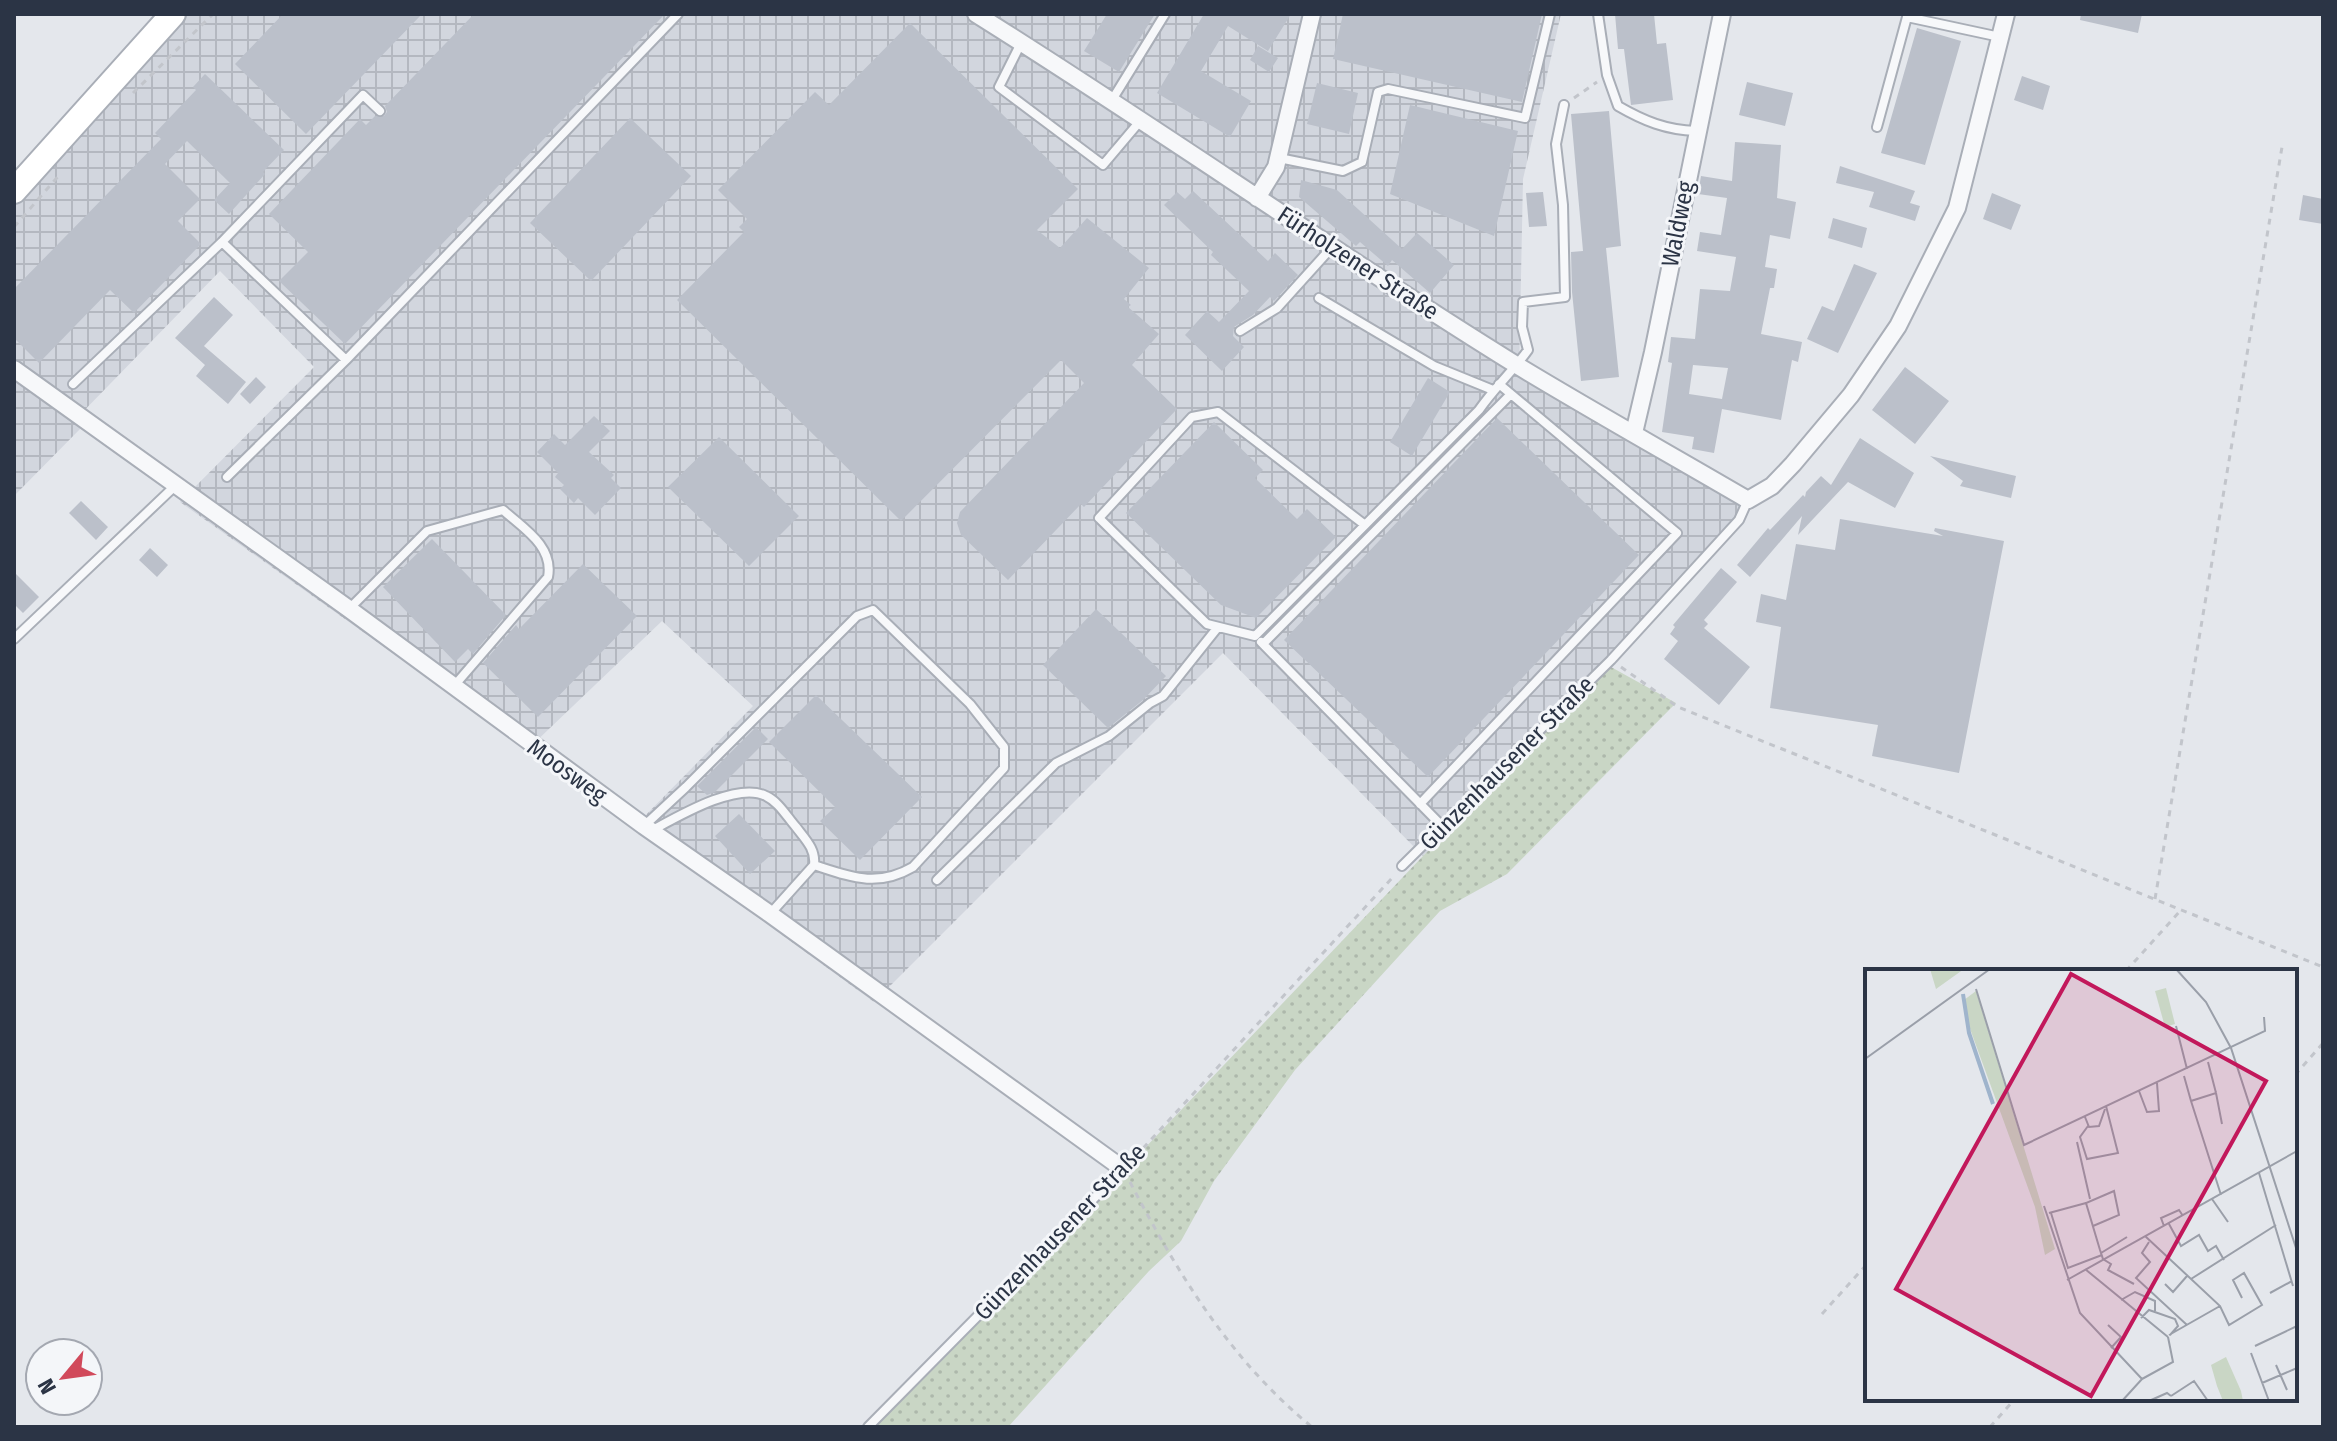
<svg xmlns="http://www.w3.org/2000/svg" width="2337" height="1441" font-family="'Fira Sans Condensed',sans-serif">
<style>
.industrial{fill:url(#industrial-grid)}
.grass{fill:url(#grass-dots)}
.building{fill:#bbc0ca;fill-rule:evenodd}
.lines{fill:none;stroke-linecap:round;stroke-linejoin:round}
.lane-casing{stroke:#a9aeb7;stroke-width:12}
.street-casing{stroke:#a9aeb7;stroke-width:20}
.secondary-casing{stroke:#a9aeb7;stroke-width:28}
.path{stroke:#c2c5cb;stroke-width:3;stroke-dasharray:6 6;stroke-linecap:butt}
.lane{stroke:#f7f8fa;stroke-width:8}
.street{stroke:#f7f8fa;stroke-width:16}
.secondary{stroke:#fff;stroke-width:24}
.labels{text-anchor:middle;stroke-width:6;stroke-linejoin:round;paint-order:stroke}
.street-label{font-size:24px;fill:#2b3445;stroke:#f4f6f9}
.inset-river{fill:none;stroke:#9fb4cc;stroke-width:4}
.inset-road{fill:none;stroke:#9a9fa9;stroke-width:2}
.view{fill:#c2185b;fill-opacity:0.15;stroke:#c2185b;stroke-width:4}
.inset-edge{fill:none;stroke:#2b3445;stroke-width:4}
</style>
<defs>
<pattern id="industrial-grid" width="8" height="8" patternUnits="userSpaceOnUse" patternTransform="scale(2)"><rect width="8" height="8" fill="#d2d6de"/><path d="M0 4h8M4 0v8" fill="none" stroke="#b4b8c0"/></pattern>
<pattern id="grass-dots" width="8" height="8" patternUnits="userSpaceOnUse" patternTransform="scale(2)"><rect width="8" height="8" fill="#c9d6c5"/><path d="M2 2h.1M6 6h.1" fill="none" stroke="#adb8ab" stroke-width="1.8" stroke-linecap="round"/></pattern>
</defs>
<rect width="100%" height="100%" fill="#e4e7ec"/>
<!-- industrial -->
<path class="industrial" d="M158 14H1561L1523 179 1519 375 1748 500 1611 667 1423 856 1223 653 874 1002 634 827 753 706 662 621 528 749 180 502 314 367 220 271 73 422 81 428 14 496V174Z"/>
<!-- grass -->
<path class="grass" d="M1611 667 1676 703 1507 874 1440 911 1295 1070 1214 1181 1181 1241 1149 1271 1008 1427H866L1122 1172 1423 856Z"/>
<!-- building -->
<path class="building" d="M283 14H422L306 134 235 64Z
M474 14H665L345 344 279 281 308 252 269 214 360 119 366 125 375 116H384L387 112 385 106Z
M1107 14H1155L1119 72 1084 51Z
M1204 14H1291L1268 51 1228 26 1201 71 1251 101 1230 137 1157 93Z
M1343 14H1542L1522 102 1333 59Z
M1615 14H1654L1657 44 1666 43 1673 100 1631 105 1624 49H1618Z
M2081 14H2142L2138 33 2080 20Z
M910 23 1078 189 1037 230 1060 248 1087 218 1149 268 1124 299 1131 305 1128 307 1159 334 1132 365 1177 409 1084 507 1081 504 1008 580 961 535 957 523 960 512 1084 383 1061 360 901 521 677 300 744 232 739 227 747 219 718 190 815 92 829 105Z
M1917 28 1961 41 1925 165 1881 153Z
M1258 46 1278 58 1269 72 1250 60Z
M205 74 284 150 263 172 265 174 229 214 214 200 230 183 187 141 165 164 200 199 178 221 201 244 134 313 110 290 39 363 14 338V289L161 139 155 133 196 90 193 87Z
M2022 76 2050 86 2043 110 2014 100Z
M1747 82 1793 93 1785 126 1739 115Z
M1317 83 1358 93 1349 134 1307 124Z
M1410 105 1518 131 1494 236 1390 194Z
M1609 111 1621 246 1606 248 1619 377 1581 381 1572 292 1571 252 1583 251 1571 114Z
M630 118 691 176 591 281 530 223Z
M1735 142 1781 145 1777 198 1796 202 1790 239 1770 235 1765 267 1777 269 1774 288H1770L1761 334 1802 342 1798 362 1792 360 1781 420 1722 409 1714 453 1692 449 1694 437 1662 432 1672 363 1668 362 1671 337 1695 339 1700 289 1730 291 1736 257 1697 251 1700 232 1721 235 1727 198 1698 194 1701 176 1732 181ZM1693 365 1728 368 1722 399 1689 394Z
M1840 166 1915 191 1910 203 1920 206 1915 221 1869 207 1874 192 1836 183Z
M1301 180 1337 190 1402 249 1417 233 1454 265 1430 293 1392 260 1388 266 1360 242 1356 246 1299 197Z
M1193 191 1268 261 1275 253 1298 275 1274 301 1270 297 1253 315 1234 327 1233 336 1244 347 1222 371 1185 335 1207 311 1219 322 1249 291 1211 255 1213 252 1164 205 1177 192 1185 199Z
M1543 192 1547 226 1529 227 1526 193Z
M1992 193 2021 205 2011 230 1983 219Z
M2303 195 2323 199V224L2299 220Z
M1833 218 1867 228 1862 248 1828 238Z
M1854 264 1877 273 1838 353 1807 339 1822 306 1834 311Z
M214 297 233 315 204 346 246 382 228 404 196 376 205 365 175 338Z
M1905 367 1949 401 1915 444 1872 410Z
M256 377 266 387 250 404 240 394Z
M1428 378 1450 392 1412 456 1390 442Z
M594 416 610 431 589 452 614 475 611 478 621 488 595 515 578 498 574 503 560 489 564 485 555 477 558 473 537 452 554 434 565 445Z
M1497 418 1639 555 1428 777 1284 640Z
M1214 422 1263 470 1255 478 1297 519 1307 509 1336 537 1256 618 1221 605 1126 513Z
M719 437 799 516 749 566 668 487Z
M1860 438 1914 473 1895 508 1848 482 1798 535 1802 516 1750 577 1737 565 1768 528 1770 530 1803 495 1805 497 1806 492 1821 476 1831 485Z
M1930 456 2016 476 2011 498 1960 486 1963 481Z
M81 501 108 527 96 540 69 513Z
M1840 519 1943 536 1934 531 1935 528 2004 541 1959 773 1872 756 1878 725 1770 708 1781 627 1756 622 1761 594 1786 600 1796 544 1835 550Z
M432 539 506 615 473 654 468 649 455 662 383 587Z
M150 548 168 565 157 577 139 560Z
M583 564 637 616 538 717 483 663 516 625 519 629Z
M1721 568 1737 582 1704 620 1708 624 1704 628 1750 667 1719 705 1664 659 1678 641 1670 634 1675 627 1673 625Z
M14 572 39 597 23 613 14 604Z
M1096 609 1166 676 1143 700 1108 728 1043 665Z
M816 695 922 797 860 860 820 821 835 807 769 742Z
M756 727 768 739 715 792 707 795 697 786Z
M739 814 775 851 750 874 715 836Z"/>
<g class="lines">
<defs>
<path id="lane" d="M1598 14 1607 75 1618 106C1644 121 1666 130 1696 131
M1021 43 999 87 1103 165 1141 120
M1112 100 1165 14
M380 111 363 95 222 242 346 360 678 14
M1877 127 1907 17 2000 37
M1279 158 1343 171 1362 162 1378 92 1388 89 1525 118 1550 14
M1319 298 1434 366 1493 390
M1240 331 1277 308 1333 246
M73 384 222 242
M227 477 346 360
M1365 525 1218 412 1192 417 1099 518 1207 624 1255 636 1479 410C1494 388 1513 371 1528 350L1522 327 1523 302 1565 297 1563 205 1556 144 1564 105
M349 609 427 531 503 510C523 528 554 546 548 577L454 686
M14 639 176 485
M1261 642 1443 827
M1263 644 1511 394
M1420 804 1677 533 1499 384
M644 826 686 787 857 616 873 610 970 704 1004 747V768L913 867C877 888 851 877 814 865
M651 831C677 817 737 781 766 796 779 802 787 817 796 827 805 839 816 849 814 865L770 914
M1402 866 1611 660 1739 520 1748 500
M937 880 1056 763 1109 736 1150 703 1163 696 1218 627
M868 1427 1123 1169"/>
<path id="street" d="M976 14C1158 128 1335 253 1518 366 1594 412 1671 455 1748 500L1772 486 1793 464 1851 395 1898 326 1957 208 2006 14
M1257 198 1276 167 1312 14
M14 369 349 609 644 826 770 914 1123 1169
M1634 433 1653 352 1722 14"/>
<path id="secondary" d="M14 191 173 14"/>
</defs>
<!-- lane casing -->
<use href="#lane" class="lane-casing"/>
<!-- street casing -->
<use href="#street" class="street-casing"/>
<!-- secondary casing -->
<use href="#secondary" class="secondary-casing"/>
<!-- path -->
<path class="path" d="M133 93 213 14
M1574 98 1597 82
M14 227 61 173
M1621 667 1678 707 2323 967
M2155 899 2282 147
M2126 971 2181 910
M2295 1075 2323 1043
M1135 1157 1393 877
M1130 1182C1178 1274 1231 1361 1312 1427
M1822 1314 1867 1264
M1990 1427 2015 1399"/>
<!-- lane -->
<use href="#lane" class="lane"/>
<!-- street -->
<use href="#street" class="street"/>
<!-- secondary -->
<use href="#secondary" class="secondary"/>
</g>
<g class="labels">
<!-- street labels -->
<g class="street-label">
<text transform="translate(1678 224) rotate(-79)" y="8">Waldweg</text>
<text transform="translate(1358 263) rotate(33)" y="8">Fürholzener Straße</text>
<text transform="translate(1507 763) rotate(-45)" y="8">Günzenhausener Straße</text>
<text transform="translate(567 771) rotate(36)" y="8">Moosweg</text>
<text transform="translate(1060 1232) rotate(-46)" y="8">Günzenhausener Straße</text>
</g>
</g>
<!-- overview -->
<g transform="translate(1865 969)">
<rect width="432" height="432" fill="#e4e7ec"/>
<path d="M65 0H99L71 20ZM111 22 190 280 180 286 170 238 104 57 99 31Z" fill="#c9d6c5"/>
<path d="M301 19 310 55 300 58 290 22Z" fill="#c9d6c5"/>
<path d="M361 388 376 422 378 432H358L352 417 346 396Z" fill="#c9d6c5"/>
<path class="inset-river" d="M98 25 104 64 128 135"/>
<path class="inset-road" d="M311 0 341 33 366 79 432 282M111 20 159 176 400 62 399 48M311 57 322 100M0 90 125 0M343 93 351 124M319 107 326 132M274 122 282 143 294 142 292 114M220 148 224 158 234 157 240 140M223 157 215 168 222 190 253 184 241 137M212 173 225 230M394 204 428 317M356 226 326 132 351 124 357 155M347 230 363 253M179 237 215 344 277 410M184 244 221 234M186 244 203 299 237 286M304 255 316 277 334 266 343 282 351 277 359 291M228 257 254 246 249 222 221 234 235 281 238 290 246 295 243 301 269 315M299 257 296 249 314 241 318 247M280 267 355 337 364 356 397 336 379 304 368 311 377 329M284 273 277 284 285 293 271 309 322 356M236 284 262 268M220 300 303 368M326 310 411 256M202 311 432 182M300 315 308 323 322 307M405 324 427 312M256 331 270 323 290 332V342M276 349 284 341 310 350 313 357 305 366M243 356 256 368 246 379M304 366 355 337M390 377 432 357M386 384 404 432M411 396 422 421M277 410 308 393 303 368M397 414 432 399M306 427 329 412 343 432M257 432 277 410M284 432 302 424 306 427"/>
<path class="view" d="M206 5 401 112 226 427 31 320Z"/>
<rect width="432" height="432" class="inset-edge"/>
</g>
<!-- border -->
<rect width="2337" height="1441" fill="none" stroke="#2b3445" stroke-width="32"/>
<!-- north arrow -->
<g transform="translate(64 1377) rotate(241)"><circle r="38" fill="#f4f6f9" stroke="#a4a8b1" stroke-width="2"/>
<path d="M0-6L14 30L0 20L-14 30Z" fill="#d1495b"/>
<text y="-12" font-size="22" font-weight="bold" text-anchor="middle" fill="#2b3445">N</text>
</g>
</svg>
